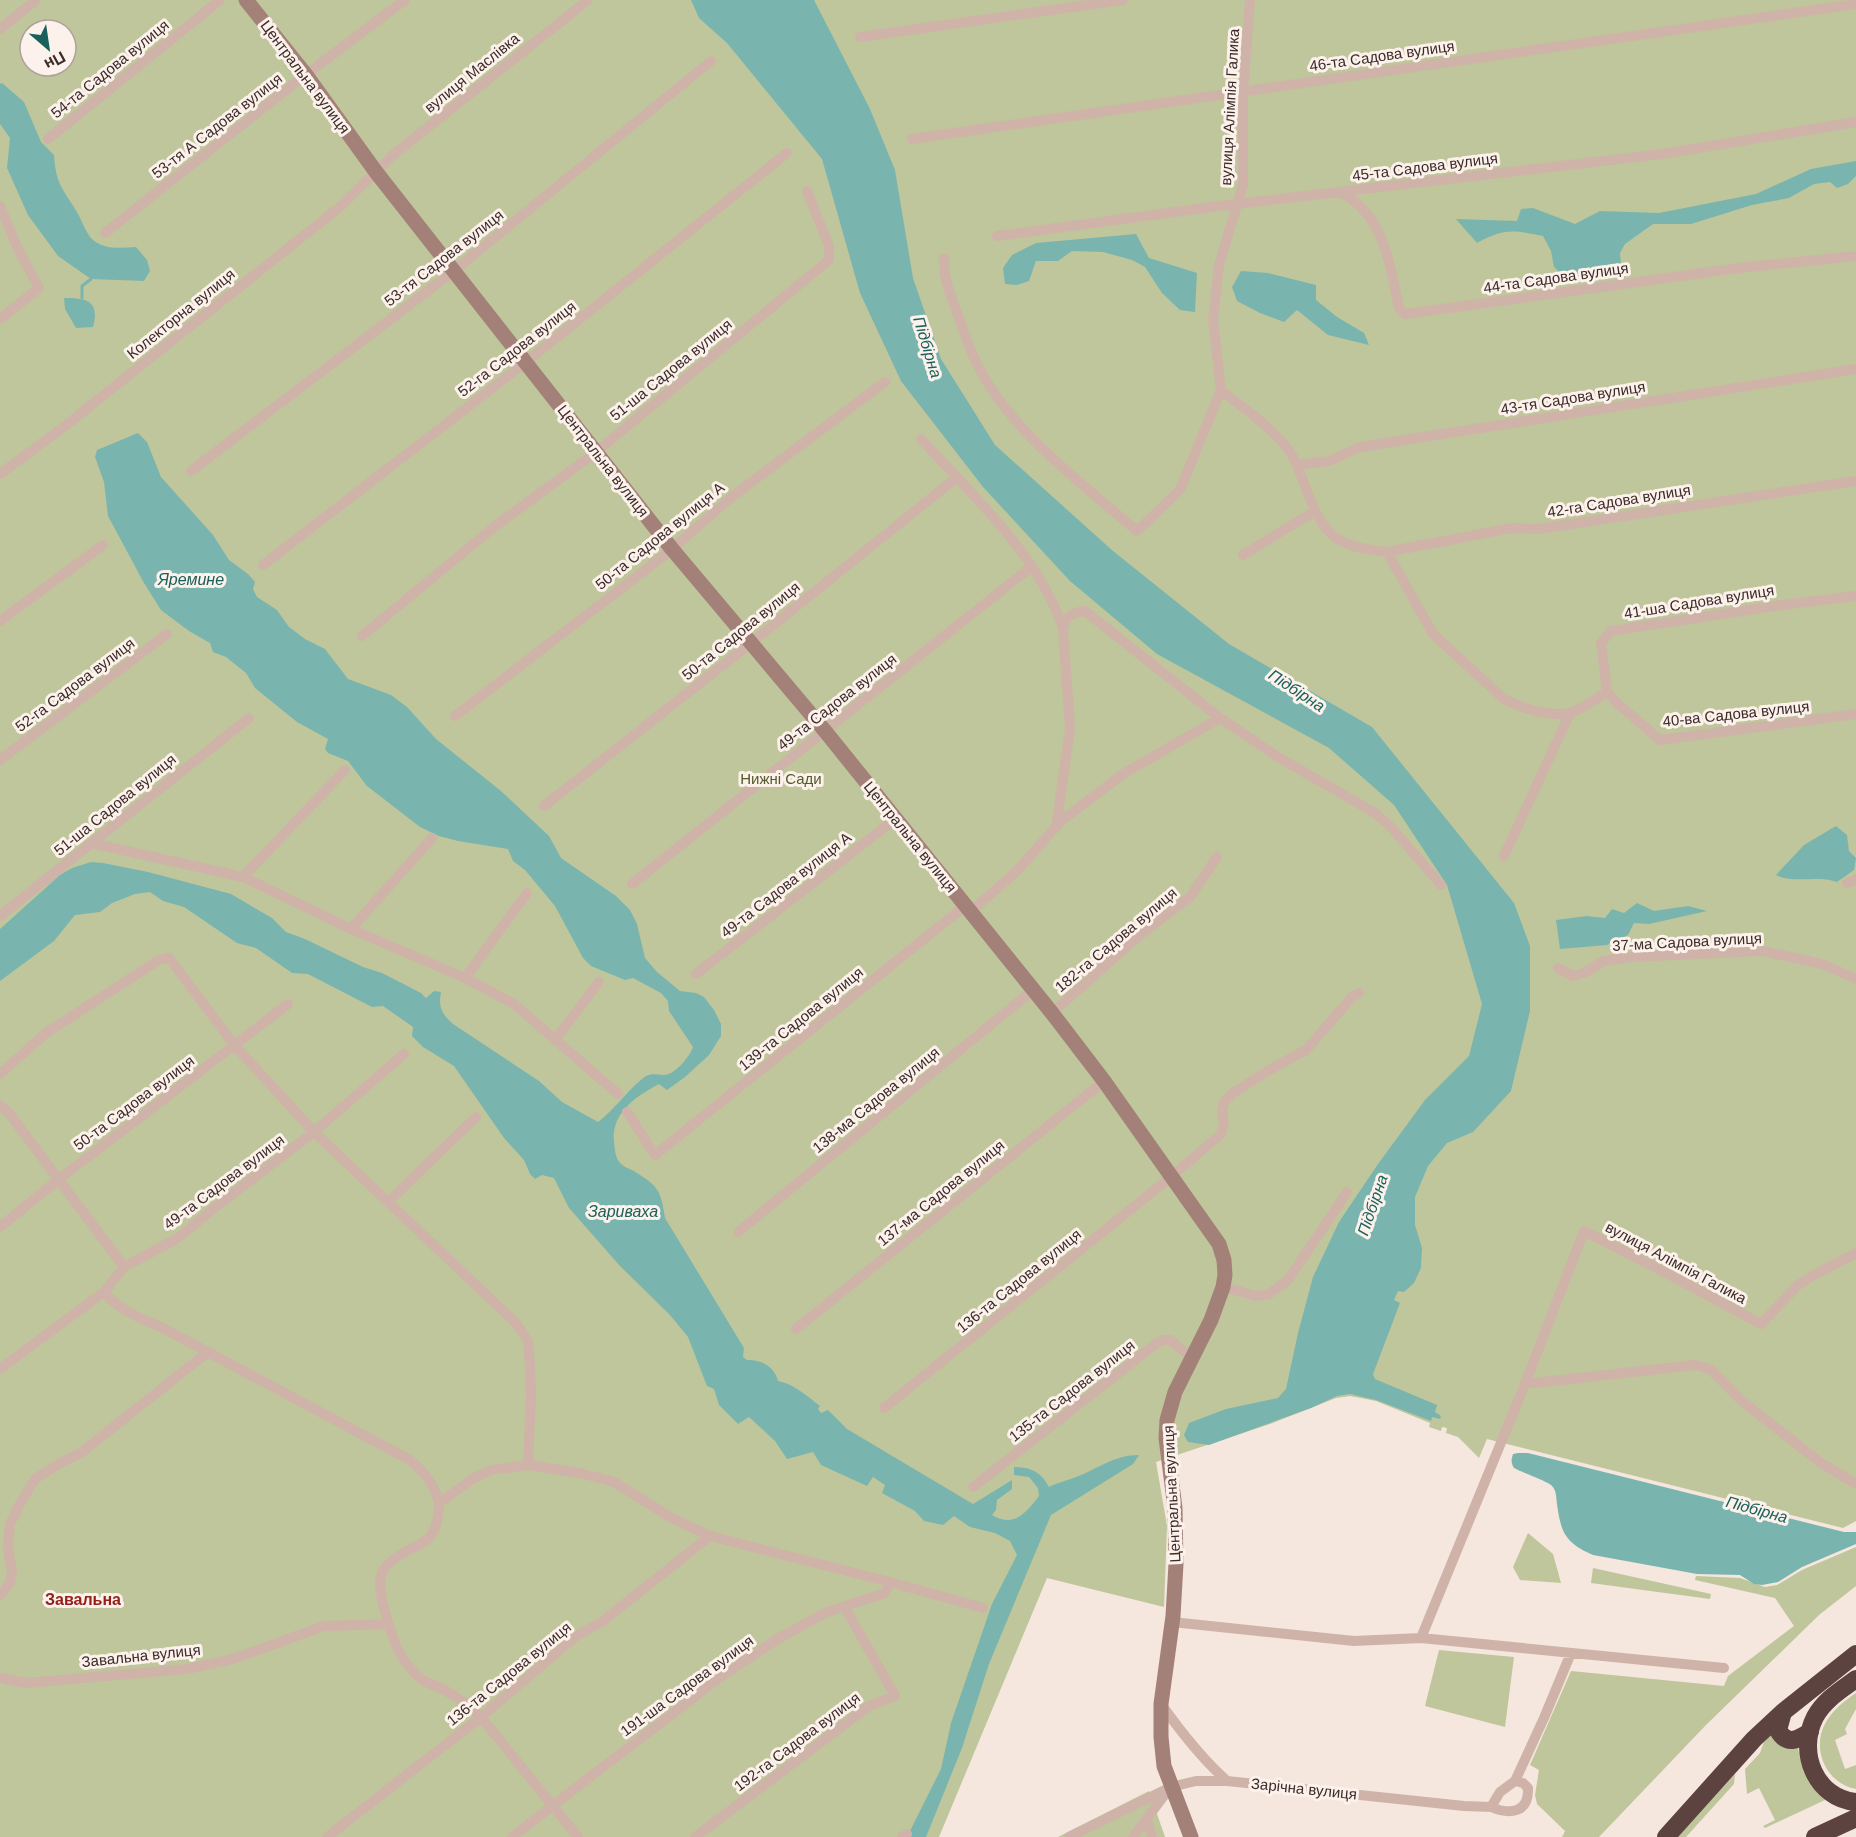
<svg xmlns="http://www.w3.org/2000/svg" width="1856" height="1837" font-family="Helvetica,sans-serif">
<style>
.green{fill:#bfc69b;fill-rule:evenodd}
.water{fill:#79b5ae}
.lines{fill:none;stroke-linecap:round;stroke-linejoin:round}
.stream{stroke:#79b5ae;stroke-width:3}
.street{stroke:#cfb3a8;stroke-width:10}
.secondary{stroke:#a38179;stroke-width:15}
.highway{stroke:#5d433f;stroke-width:18}
.labels{text-anchor:middle;stroke-width:6;stroke-linejoin:round;paint-order:stroke}
.street-label{font-size:15px;fill:#3b2b29;stroke:#fcf1eb}
.park-label{font-size:15px;fill:#525c2a;stroke:#fcf1eb}
.water-label{font-size:16px;font-style:italic;fill:#19615a;stroke:#fcf1eb}
.neighbourhood-label{font-size:16px;font-weight:bold;fill:#932119;stroke:#fcf1eb}
</style>
<rect width="100%" height="100%" fill="#f5e6de"/>
<!-- green -->
<path class="green" d="M0 0H1856V1521L1843 1528 1487 1439 1479 1458 1458 1437 1446 1433 1447 1428 1442 1427 1441 1431 1429 1427 1430 1423 1376 1401 1350 1396 1336 1398 1270 1424 1156 1462 1167 1526 1164 1607 1047 1578 939 1837H0ZM30 30H66V66H30Z
M1528 1533 1553 1554 1561 1583 1520 1580 1513 1567Z
M1856 1547V1586L1819 1615 1706 1725 1599 1837H1562L1565 1831 1537 1804 1535 1795 1539 1770 1530 1765 1571 1671 1724 1686 1728 1676 1794 1626 1775 1598 1695 1580 1696 1576 1740 1578 1765 1587 1777 1585 1802 1570Z
M1593 1568 1711 1594 1710 1599 1591 1583Z
M1439 1650 1514 1657 1505 1727 1425 1706Z
M1856 1693V1709L1845 1729 1847 1734 1835 1740 1845 1769 1856 1765V1789C1827 1784 1810 1749 1826 1722 1833 1710 1844 1701 1856 1693Z
M1773 1733 1798 1747C1801 1770 1807 1785 1825 1800L1765 1828 1763 1826 1775 1820 1759 1788 1747 1794 1745 1769 1760 1753 1764 1742Z
M1735 1774 1734 1784 1686 1837H1677Z
M1149 1791 1165 1837H1058Z"/>
<!-- water -->
<path class="water" d="M691 0H814L870 109 895 170 913 278 941 359 995 445 1113 551 1229 644 1372 727 1514 903 1530 946V1011L1511 1091 1473 1132 1447 1143 1428 1166 1415 1197V1225L1422 1248 1421 1268 1414 1283 1404 1292 1398 1291 1394 1300 1400 1303 1373 1374 1375 1379 1437 1405 1435 1412 1441 1416 1440 1419 1432 1417 1431 1421 1376 1400 1350 1394 1337 1396 1311 1408 1209 1445 1188 1442 1184 1435 1189 1423 1226 1409 1278 1398 1286 1389 1298 1333 1313 1277 1339 1222 1378 1164 1425 1100 1469 1056 1482 1004 1447 885 1394 805 1329 748 1157 654 1070 581 983 487 901 381 860 293 822 159 727 43 699 18Z
M2 83 24 102 41 142 54 155C56 187 64 189 78 214 82 221 86 233 92 239 104 250 120 248 136 247L147 260 150 271 144 281 91 279 58 256 28 215 7 168 10 138 0 124V84Z
M1856 161V176L1848 184 1837 188 1830 182 1814 184 1789 198 1752 205 1691 224H1653L1625 244 1620 253 1621 266 1608 275 1565 277 1554 267 1551 251 1543 236C1514 230 1504 228 1477 243L1456 219 1517 221 1521 209 1533 208 1575 224 1600 211 1659 213 1756 194 1811 169Z
M1136 234 1149 258 1197 273 1195 312 1180 310 1162 293 1145 267 1132 260 1103 252 1072 251 1058 261H1036L1029 281 1017 285 1005 284 1003 268 1012 255 1036 243Z
M1241 271 1268 273 1316 285V300L1337 317 1364 333 1369 345 1328 335 1297 310 1284 322 1260 313 1237 301 1232 287Z
M64 298C87 298 100 301 93 327L76 328 65 309Z
M138 433 147 442 161 477 213 535 229 560 248 574 255 582 253 589 257 597 277 610 289 627 305 639 325 649 348 679 391 695 407 707 436 739 501 791 549 836 561 858 616 896 630 910 637 924 645 958 657 972 680 991 696 993 704 997 714 1010 721 1024V1036L709 1055 685 1077 667 1090 659 1084C635 1097 611 1113 614 1142 615 1150 615 1158 621 1164 624 1167 630 1169 634 1171 658 1186 661 1190 665 1218L744 1348 743 1357 747 1360C761 1359 775 1367 778 1381 794 1384 807 1396 820 1406L818 1409 821 1413 828 1410 847 1429 973 1504 1012 1480V1489L997 1500 996 1510 992 1515C1014 1528 1026 1513 1039 1496L1038 1488 1029 1477 1014 1475V1467C1031 1467 1041 1472 1049 1487 1058 1482 1067 1481 1076 1477 1098 1469 1114 1455 1139 1455L1133 1464 1051 1515 989 1664 962 1748 926 1837H909V1833L941 1769 951 1723 992 1604 1017 1555 1010 1541 995 1533 970 1527 954 1516 943 1525 924 1521 915 1511 882 1493 885 1485 873 1477 867 1486 821 1465 813 1452 787 1459 775 1441 749 1417 738 1424 719 1405 714 1389 707 1386 688 1337 670 1315 620 1266 569 1208 554 1178 542 1175 535 1179 530 1174 524 1160 504 1138 454 1066 423 1047 412 1036 413 1027 383 1006 372 1007 308 974 292 973 256 948 237 943 184 907 163 901 150 892 135 894 112 903 100 912 75 915 54 941 0 981V929L60 875 72 868 91 862 103 863 148 872 231 894 272 918 286 932 305 939 363 967 382 973 421 993 426 998 434 991 441 992C438 1007 442 1014 453 1024L539 1081 562 1102 598 1122C614 1110 626 1092 642 1079 651 1072 654 1075 664 1075 675 1075 690 1056 693 1047L669 1011 668 1001 661 993 633 978 625 980 591 966 583 958 555 906 525 870 513 861 508 849 458 841 439 836 420 827 367 786 348 761 328 753 325 749 328 739 297 722 255 688 246 673 226 657 213 652 210 643 189 631 161 610 144 583 108 516 104 482 95 457 97 450Z
M1836 826 1847 835 1849 851 1856 858 1854 870 1837 882C1817 875 1793 884 1776 875L1804 845Z
M1637 903 1654 911 1688 906 1707 911 1649 924 1634 923 1628 935 1607 945 1560 949 1556 920 1587 916 1605 918 1612 909 1624 913Z
M1518 1453H1528L1844 1532H1856V1544L1802 1567 1778 1582 1762 1585 1754 1584 1740 1575 1697 1574 1593 1555C1566 1543 1561 1534 1557 1504 1556 1499 1557 1491 1552 1486 1549 1482 1521 1472 1514 1468 1511 1463 1511 1460 1513 1454Z"/>
<g class="lines">
<!-- stream -->
<path class="stream" d="M82 298V286L91 279"/>
<!-- street -->
<path class="street" d="M1250 0 1243 91V185L1219 265 1213 320 1221 390C1243 408 1269 425 1287 448 1296 459 1300 473 1305 486 1324 536 1333 546 1387 552L1433 634 1504 699C1521 708 1550 717 1569 713 1582 710 1596 698 1607 692L1617 703 1660 740 1856 714
M0 29 36 0
M860 37 1123 0
M48 139 220 0
M912 139 1856 4
M1339 192C1384 212 1390 266 1399 308L1405 314 1739 268 1856 256
M0 206 18 249 39 288 0 319
M105 233 300 79 405 0
M997 236 1219 206 1662 154 1856 122
M944 258C943 279 951 296 958 315 963 330 968 344 974 358 1007 429 1079 481 1137 531L1180 490 1221 390
M921 439C973 496 1037 553 1063 628L1070 728 1056 828
M1297 465 1329 461 1360 447 1856 369
M191 471 450 274 711 61
M0 474 65 426 341 206 393 155 588 0
M1387 552 1512 528 1538 529 1856 481
M1243 555 1315 511
M263 565 521 366 787 153
M0 621 103 545
M1063 628C1067 615 1072 613 1085 611L1220 718 1278 757 1375 813 1390 826 1441 885
M362 636 494 527 596 452 829 260V246L807 191
M1607 692 1601 643 1611 631 1782 605 1856 596
M455 716 666 554 733 496 885 382
M0 760 167 634
M544 806 751 643 956 478
M91 843 243 877 351 929 465 978 514 1004 618 1094
M1504 856 1570 713
M243 877 345 770
M1847 883 1856 880
M632 884 1031 567
M970 912 1017 871 1061 821 1123 774 1220 718
M0 916 249 718
M351 929 432 838
M1558 968 1573 976 1586 972 1603 961 1631 957 1762 951 1822 964 1856 979
M696 974 895 819
M465 978 527 893
M1052 1013 1141 934 1190 897 1217 857
M555 1040 599 982
M0 1074 46 1033 159 960 169 958 235 1046 314 1132 516 1323 528 1341 530 1364 531 1396 528 1465
M0 1105 9 1113 124 1267
M627 1112 655 1155 965 906
M388 1202 476 1117
M0 1227 58 1180 288 1004
M738 1232 1033 990
M1223 1287 1256 1296 1269 1294 1288 1280 1347 1192
M104 1292C119 1310 139 1318 161 1327L410 1460C425 1473 434 1483 439 1503
M796 1329 1104 1081
M0 1369 104 1292 124 1267 178 1238 218 1205 314 1132 404 1054
M1525 1384 1695 1365 1710 1369 1742 1401 1821 1463 1856 1484
M884 1408 1172 1176 1221 1134 1224 1123 1222 1112 1224 1102 1233 1093 1271 1069 1306 1050 1352 997 1359 993
M973 1487 1157 1343 1163 1340H1170L1191 1357
M0 1595 10 1583 12 1571 8 1548 10 1524 21 1502 35 1479 57 1465 82 1452 208 1352
M1172 1622 1354 1641 1421 1638 1724 1668
M1421 1638 1525 1384 1584 1231 1670 1275 1761 1324 1798 1285 1812 1276 1856 1253
M0 1678 26 1683 187 1669 233 1659 324 1626 388 1624
M1161 1704C1181 1732 1201 1758 1227 1781
M1515 1781 1544 1718 1571 1653
M1515 1781 1523 1783 1528 1788C1529 1813 1510 1815 1491 1807L1500 1792Z
M1147 1820 1152 1837
M327 1837 481 1717 575 1637 603 1621 710 1536
M512 1837 719 1678 779 1638 827 1612 885 1593 890 1582
M578 1837 481 1717C470 1706 458 1697 444 1690 438 1686 429 1684 423 1680 398 1662 390 1632 383 1604 380 1591 377 1575 387 1565 414 1539 438 1552 439 1503L474 1478 491 1470 528 1465 580 1473 614 1482 670 1517 710 1536 890 1582 983 1608
M695 1837 869 1706 895 1696 844 1606
M902 1837 907 1834
M1069 1837 1171 1787 1196 1781H1227L1464 1806 1491 1807
M1133 1837 1169 1789"/>
<!-- secondary -->
<path class="secondary" d="M246 0 306 75 376 172 672 549 825 731 1052 1013 1104 1081 1219 1244 1224 1260 1225 1275 1223 1287 1211 1320 1175 1392 1167 1420 1166 1438 1175 1508 1176 1564 1173 1616 1161 1704V1737L1164 1766 1191 1837"/>
<!-- highway -->
<path class="highway" d="M1856 1679C1841 1690 1824 1700 1815 1717 1797 1752 1815 1798 1856 1802
M1783 1712 1778 1730C1787 1746 1797 1740 1810 1732
M1666 1837 1754 1739 1783 1712 1856 1654
M1815 1837 1856 1818"/>
</g>
<g class="labels">
<!-- street labels -->
<g class="street-label">
<text transform="translate(1382 56) rotate(-8)" y="5">46-та Садова вулиця</text>
<text transform="translate(110 69) rotate(-39)" y="5">54-та Садова вулиця</text>
<text transform="translate(472 73) rotate(-39)" y="5">вулиця Маслівка</text>
<text transform="translate(305 77) rotate(53)" y="5">Центральна вулиця</text>
<text transform="translate(1230 107) rotate(-87)" y="5">вулиця Алімпія Галика</text>
<text transform="translate(217 126) rotate(-38)" y="5">53-тя А Садова вулиця</text>
<text transform="translate(1425 167) rotate(-7)" y="5">45-та Садова вулиця</text>
<text transform="translate(444 258) rotate(-38)" y="5">53-тя Садова вулиця</text>
<text transform="translate(1556 278) rotate(-8)" y="5">44-та Садова вулиця</text>
<text transform="translate(181 314) rotate(-39)" y="5">Колекторна вулиця</text>
<text transform="translate(517 349) rotate(-38)" y="5">52-га Садова вулиця</text>
<text transform="translate(671 370) rotate(-39)" y="5">51-ша Садова вулиця</text>
<text transform="translate(1573 398) rotate(-9)" y="5">43-тя Садова вулиця</text>
<text transform="translate(603 461) rotate(52)" y="5">Центральна вулиця</text>
<text transform="translate(1619 501) rotate(-9)" y="5">42-га Садова вулиця</text>
<text transform="translate(660 536) rotate(-39)" y="5">50-та Садова вулиця А</text>
<text transform="translate(1699 602) rotate(-9)" y="5">41-ша Садова вулиця</text>
<text transform="translate(741 631) rotate(-39)" y="5">50-та Садова вулиця</text>
<text transform="translate(75 685) rotate(-37)" y="5">52-га Садова вулиця</text>
<text transform="translate(837 702) rotate(-38)" y="5">49-та Садова вулиця</text>
<text transform="translate(1736 714) rotate(-6)" y="5">40-ва Садова вулиця</text>
<text transform="translate(115 805) rotate(-39)" y="5">51-ша Садова вулиця</text>
<text transform="translate(910 837) rotate(51)" y="5">Центральна вулиця</text>
<text transform="translate(786 885) rotate(-38)" y="5">49-та Садова вулиця А</text>
<text transform="translate(1116 940) rotate(-40)" y="5">182-га Садова вулиця</text>
<text transform="translate(1687 942) rotate(-3)" y="5">37-ма Садова вулиця</text>
<text transform="translate(801 1019) rotate(-39)" y="5">139-та Садова вулиця</text>
<text transform="translate(876 1100) rotate(-39)" y="5">138-ма Садова вулиця</text>
<text transform="translate(134 1103) rotate(-37)" y="5">50-та Садова вулиця</text>
<text transform="translate(224 1182) rotate(-37)" y="5">49-та Садова вулиця</text>
<text transform="translate(941 1193) rotate(-39)" y="5">137-ма Садова вулиця</text>
<text transform="translate(1676 1263) rotate(28)" y="5">вулиця Алімпія Галика</text>
<text transform="translate(1019 1281) rotate(-39)" y="5">136-та Садова вулиця</text>
<text transform="translate(1072 1391) rotate(-38)" y="5">135-та Садова вулиця</text>
<text transform="translate(1172 1494) rotate(-93)" y="5">Центральна вулиця</text>
<text transform="translate(141 1656) rotate(-6)" y="5">Завальна вулиця</text>
<text transform="translate(509 1674) rotate(-39)" y="5">136-та Садова вулиця</text>
<text transform="translate(687 1686) rotate(-36)" y="5">191-ша Садова вулиця</text>
<text transform="translate(797 1742) rotate(-37)" y="5">192-га Садова вулиця</text>
<text transform="translate(1304 1789) rotate(6)" y="5">Зарічна вулиця</text>
</g>
<!-- park labels -->
<g class="park-label">
<text x="781" y="784">Нижні Сади</text>
</g>
<!-- water labels -->
<g class="water-label">
<text transform="translate(928 347) rotate(73)" y="6">Підбірна</text>
<text x="191" y="585">Яремине</text>
<text transform="translate(1297 690) rotate(33)" y="6">Підбірна</text>
<text transform="translate(1372 1205) rotate(-71)" y="6">Підбірна</text>
<text x="623" y="1217">Зариваха</text>
<text transform="translate(1757 1509) rotate(15)" y="6">Підбірна</text>
</g>
<!-- neighbourhood labels -->
<g class="neighbourhood-label">
<text x="83" y="1605">Завальна</text>
</g>
</g>
<!-- north arrow -->
<g transform="translate(48 48) rotate(151)"><circle r="28" fill="#fcf1eb" stroke="#afa29d" stroke-width="1.5"/>
<path d="M0-4.5L10 22L0 15L-10 22Z" fill="#19615a"/>
<text y="-9" font-size="16" font-weight="bold" text-anchor="middle" fill="#3b2b29">Пн</text>
</g>
</svg>
